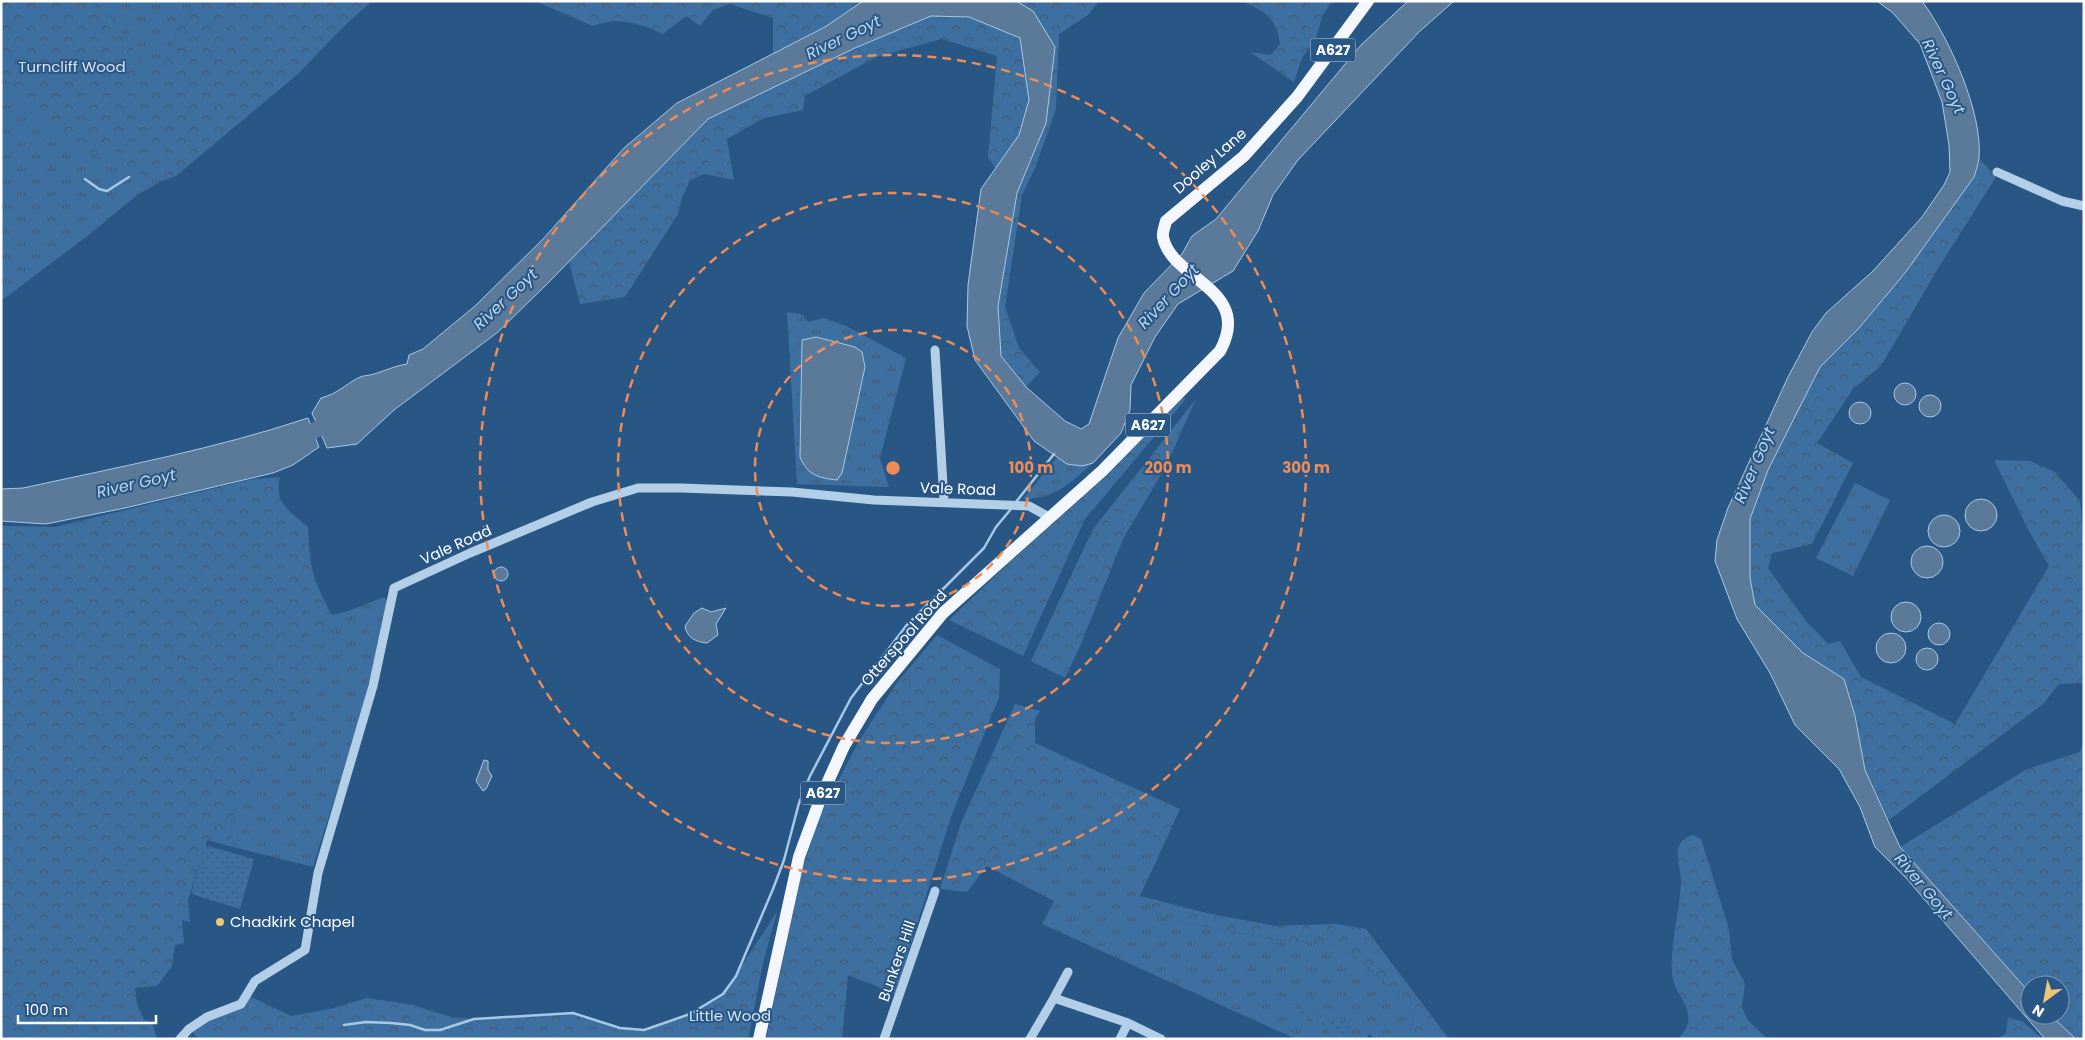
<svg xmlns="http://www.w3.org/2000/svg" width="2085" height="1040" font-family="Poppins,sans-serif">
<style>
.grass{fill:url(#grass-tufts);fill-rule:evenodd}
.forest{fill:url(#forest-crowns)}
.park{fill:url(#park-dots)}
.water{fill:#5b7a9a;stroke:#a7c9e8}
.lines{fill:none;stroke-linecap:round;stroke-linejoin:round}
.stream{stroke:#a7c9e8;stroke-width:2.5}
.river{stroke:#5b7a9a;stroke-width:16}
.minor{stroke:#b3cee7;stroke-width:9}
.major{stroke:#f4f8fe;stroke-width:12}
.ring{fill:none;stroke:#ef8b55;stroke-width:2.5;stroke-dasharray:9 6}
.poi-dot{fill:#efc579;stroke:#285685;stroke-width:2}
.labels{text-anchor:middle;stroke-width:4;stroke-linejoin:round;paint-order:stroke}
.shield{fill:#285685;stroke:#beccda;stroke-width:1}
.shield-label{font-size:14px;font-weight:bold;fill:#fff}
.park-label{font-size:15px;fill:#d6e6f6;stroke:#285685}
.street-label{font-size:15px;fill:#fff;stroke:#285685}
.poi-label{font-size:15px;fill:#fff;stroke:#285685;text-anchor:start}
.water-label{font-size:16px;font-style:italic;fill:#bed7ef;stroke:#285685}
.centre{fill:#ef8b55;stroke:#285685;stroke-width:2.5}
.ring-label{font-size:15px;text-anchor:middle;font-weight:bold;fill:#ef8b55;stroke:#285685;stroke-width:4;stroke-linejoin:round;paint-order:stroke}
</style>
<defs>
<pattern id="grass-tufts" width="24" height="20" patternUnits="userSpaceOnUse" patternTransform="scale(1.25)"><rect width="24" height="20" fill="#3d70a1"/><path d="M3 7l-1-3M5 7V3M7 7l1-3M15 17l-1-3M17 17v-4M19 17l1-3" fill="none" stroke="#465a6e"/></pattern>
<pattern id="forest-crowns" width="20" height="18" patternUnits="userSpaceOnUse" patternTransform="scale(1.25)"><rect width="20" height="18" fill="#3d70a1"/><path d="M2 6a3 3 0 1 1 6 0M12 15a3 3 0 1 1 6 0" fill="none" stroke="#465a6e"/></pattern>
<pattern id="park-dots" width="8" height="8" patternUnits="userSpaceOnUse" patternTransform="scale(1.25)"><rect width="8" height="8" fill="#3d70a1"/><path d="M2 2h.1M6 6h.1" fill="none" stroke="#465a6e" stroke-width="1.8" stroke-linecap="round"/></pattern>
</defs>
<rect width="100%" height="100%" fill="#285685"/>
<!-- grass -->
<path class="grass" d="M87 1H199L177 29 172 56 160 67H145L110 16Z
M1 77 7 80 27 109 130 170 162 181 137 195 90 234 1 301Z
M787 312 803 315 808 322 824 318 846 326 906 358 880 458 889 487 797 484ZM802 340 804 468 800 457Z
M1057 457C1069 465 1078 467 1093 463 1069 484 1057 498 1023 499Z
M1855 483 1890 500 1853 576 1816 558Z
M384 597 388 602 363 707 313 867 233 847 231 820 247 783 263 749 287 723 299 705 302 676 325 645 323 621Z
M1065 769 1125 797 1151 827 1159 855 1140 896 1163 918 1275 940 1313 942 1336 946 1362 962 1403 999 1414 1018 1409 1039H1375L1369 1034 1366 1039H1296L1042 924 1054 901 985 865 1032 805ZM1291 1003 1335 1023 1351 1037 1289 1008Z"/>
<!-- forest -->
<path class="forest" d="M1 1H87L110 16 145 67H160L172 56 177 29 199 1H372L343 27 298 74 176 176 162 181 130 170 74 147 27 109 7 80 1 77Z
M535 1H1099L1089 14 1059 34 1056 109 1036 166 1022 195 1005 307 1019 348 1040 372 1026 387 1001 356 998 306 1017 193 1004 181 988 157 997 56 942 39 876 57 805 96 803 110 764 118 727 139 734 180 704 174 690 180 682 198 678 214 625 297 580 304 564 243 603 196 773 68V18L729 4 713 10 700 26 686 16 663 34C640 23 616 16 593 26Z
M1242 1H1333L1323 14 1316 38 1302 58 1294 82 1250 52 1271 55 1280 44C1276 17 1266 12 1242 1Z
M1979 158 1996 177 1937 270 1881 366 1853 389 1817 443 1853 463 1812 544 1772 553 1768 568 1806 621 1828 644 1840 641 1861 677 1955 724 2049 566 2029 531 1994 460 2030 461 2055 472 2080 501 2084 541V683L2059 684 2043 704 1889 820 1865 770 1855 716 1844 679 1803 653 1755 605 1750 578V519L1768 470 1820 367 1859 328 1905 273 1974 177Z
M1182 397 1186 399 1085 519 1023 656 949 620Z
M1196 399 1165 468 1124 537 1080 646 1065 678 1031 661 1093 529Z
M280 477C273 503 291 512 308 527 310 568 312 579 332 615L354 610 323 621 325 645 302 676 299 705 287 723 263 749 247 783 231 820 233 847 207 840 188 900 190 922 182 920 184 943 175 945 172 966 157 986 135 988 137 1004 144 1020 152 1022 157 1039H1V526L55 527 253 479Z
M937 635 1000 669 999 697 951 817 895 994 848 975 842 1039H766L802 871 820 816 859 741 896 684Z
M1015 704 1040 711 1035 719V743L1180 809 1159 855 1151 827 1125 797 1065 769 1032 805 967 892 940 889 961 823Z
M2084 739V1039H2076L2050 1015H2060V985H2030V993L1900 847 2027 769 2080 752Z
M1693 835 1701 839 1703 845 1729 929 1732 960 1745 983 1742 1007 1747 1019 1767 1039H1678C1704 1012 1674 999 1672 973 1670 946 1680 909 1681 881 1681 871 1675 856 1679 846 1681 841 1687 836 1693 835Z
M1140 896 1207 913 1274 926 1337 924 1366 929 1449 1039H1409L1414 1018 1403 999 1362 962 1336 946 1313 942 1275 940 1163 918Z
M777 912 763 963 748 1039H199L189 1029 240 1004 247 995 291 1016 330 1009 367 998 413 1005 451 1017 474 1019 573 1013 620 1028 644 1030 690 1014 723 994Z
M2008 1017 2023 1022 2043 1039H1997L2006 1033Z"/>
<!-- park -->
<path class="park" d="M205 845 254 859 240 909 191 894Z
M1291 1003 1335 1023 1338 1017 1349 1022 1348 1025 1353 1033 1351 1037 1288 1008Z"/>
<!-- water -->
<path class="water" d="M863 1H1016L1033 11 1055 47 1046 123 1017 193 998 306 1001 356 1026 387 1065 421 1081 429 1089 424 1118 338 1144 293 1182 254 1192 236 1216 219 1361 45 1408 1H1454L1419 32 1298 160 1273 195 1258 231 1233 271 1178 304 1155 337 1131 385 1130 410 1121 433 1093 463 1082 466 1067 464 1034 441 975 360 967 326 968 285 981 189 1019 135 1029 100 1020 38 969 17 931 16 855 48 708 119 549 282 498 332 394 410 357 444 327 448 312 413 321 398C339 393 343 386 358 378 363 375 368 376 374 374 385 371 394 366 407 364L409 355 423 349 475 306 543 239 624 148 677 103 825 27Z
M1877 1H1922C1949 37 1983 113 1979 158 1978 164 1976 171 1974 177L1905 273 1859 328 1820 367 1768 470 1750 519V578L1755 605 1803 653 1844 679 1855 716 1865 770 1900 847 2030 993V1015H2050L2076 1039H2045L1906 878 1875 847 1860 807 1839 769 1795 725 1770 673 1737 619 1715 561 1717 540 1728 508 1788 377 1812 332 1826 313 1873 271 1922 217 1944 185 1950 172 1949 145 1942 102 1920 44 1893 13Z
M816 337 855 347 862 352 865 367 842 473 837 480C819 478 807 475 800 457L802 340Z
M1894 394a11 11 0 1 1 22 0a11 11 0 1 1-22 0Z
M1919 406a11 11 0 1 1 22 0a11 11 0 1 1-22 0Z
M1849 413a11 11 0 1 1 22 0a11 11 0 1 1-22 0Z
M308 418 319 447 293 465 273 473 125 508 46 524 1 521V489L23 488C119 467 215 449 308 418Z
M1965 515a16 16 0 1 1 32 0a16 16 0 1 1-32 0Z
M1928 531a16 16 0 1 1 32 0a16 16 0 1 1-32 0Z
M1911 562a16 16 0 1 1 32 0a16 16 0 1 1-32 0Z
M494 574a7 7 0 1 1 14 0a7 7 0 1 1-14 0Z
M1891 617a15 15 0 1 1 30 0a15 15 0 1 1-30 0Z
M702 608 711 612 726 608 716 624 718 635 707 643C696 642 687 638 685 626L694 613Z
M1928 634a11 11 0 1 1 22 0a11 11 0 1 1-22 0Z
M1876 648a15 15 0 1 1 30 0a15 15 0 1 1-30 0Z
M1916 659a11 11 0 1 1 22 0a11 11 0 1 1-22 0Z
M484 760 488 761V770L492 776 486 789 483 791 476 781Z"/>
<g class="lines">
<!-- stream -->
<path class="stream" d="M85 179 99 189 107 191 129 177
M1016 502 1054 454
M344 1025 366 1022 391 1023 410 1025 425 1030H440L474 1019 573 1013 620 1028 644 1030 690 1014 723 994 736 976 773 889 784 860 799 803 810 776 851 698 906 626 984 548 996 527 1011 509"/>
<!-- river -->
<path class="river" d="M293 441 338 419"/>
<!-- minor -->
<path class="minor" d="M1997 172 2062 201 2084 206
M935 350 944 502
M1054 998 1068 972
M180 1039 189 1029 207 1017 241 1004 255 981 305 950 318 873 373 686 394 588 470 553 592 502 638 488H681L792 492 874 500 1029 506 1049 517
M884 1039 935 891
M1030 1039 1054 998 1128 1023 1161 1039
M1120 1039 1128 1023"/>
<!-- major -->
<path class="major" d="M759 1039 799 857 821 797 844 746 872 699 943 613 1102 471 1220 351C1254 289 1171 280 1163 237 1162 232 1165 226 1166 221L1244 156 1297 97 1368 1"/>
</g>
<!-- distance rings -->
<g class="ring">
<circle cx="893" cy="468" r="138"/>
<circle cx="893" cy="468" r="275"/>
<circle cx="893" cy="468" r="413"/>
</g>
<!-- markers -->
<circle class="poi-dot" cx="220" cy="922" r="5"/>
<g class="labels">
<!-- shield labels -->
<g class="shield">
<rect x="1310.5" y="38.5" width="45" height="23" rx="4"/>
<rect x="1125.5" y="413.5" width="45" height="23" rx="4"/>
<rect x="800.5" y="781.5" width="45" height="23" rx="4"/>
</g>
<g class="shield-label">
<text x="1333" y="55">A627</text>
<text x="1148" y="430">A627</text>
<text x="823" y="798">A627</text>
</g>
<!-- park labels -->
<g class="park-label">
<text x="72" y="72">Turncliff Wood</text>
<text x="730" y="1021">Little Wood</text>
</g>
<!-- street labels -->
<g class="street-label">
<text transform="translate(1210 161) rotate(-41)" y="5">Dooley Lane</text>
<text transform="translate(958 489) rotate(2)" y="5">Vale Road</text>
<text transform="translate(456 545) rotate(-24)" y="5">Vale Road</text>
<text transform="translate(904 638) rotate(-49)" y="5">Otterspool Road</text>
<text transform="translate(897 961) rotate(-71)" y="5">Bunkers Hill</text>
</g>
<!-- poi labels -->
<g class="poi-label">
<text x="230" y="927">Chadkirk Chapel</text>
</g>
<!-- water labels -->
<g class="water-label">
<text transform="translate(843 37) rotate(-26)" y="6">River Goyt</text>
<text transform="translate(1944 76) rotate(65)" y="6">River Goyt</text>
<text transform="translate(1168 296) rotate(-47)" y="6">River Goyt</text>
<text transform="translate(505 299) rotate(-43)" y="6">River Goyt</text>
<text transform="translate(1754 465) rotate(-67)" y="6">River Goyt</text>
<text transform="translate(136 483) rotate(-13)" y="6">River Goyt</text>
<text transform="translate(1924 886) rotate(50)" y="6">River Goyt</text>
</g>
</g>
<circle cx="893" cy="468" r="8" class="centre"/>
<g class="ring-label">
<text x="1031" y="473">100 m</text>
<text x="1168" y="473">200 m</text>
<text x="1306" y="473">300 m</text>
</g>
<!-- border -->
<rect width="2085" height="1040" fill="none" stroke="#ffffff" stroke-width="5"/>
<!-- north arrow -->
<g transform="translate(2045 1000) rotate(212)"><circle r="24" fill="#285685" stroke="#7e9ab6"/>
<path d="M0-4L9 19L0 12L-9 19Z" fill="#efc579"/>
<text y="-8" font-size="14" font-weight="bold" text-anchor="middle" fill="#ffffff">N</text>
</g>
<!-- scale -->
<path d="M18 1015v8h138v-8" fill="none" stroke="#ffffff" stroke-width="2.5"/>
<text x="25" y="1015" font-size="15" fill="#ffffff" stroke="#285685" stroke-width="4" paint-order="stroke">100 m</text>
</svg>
